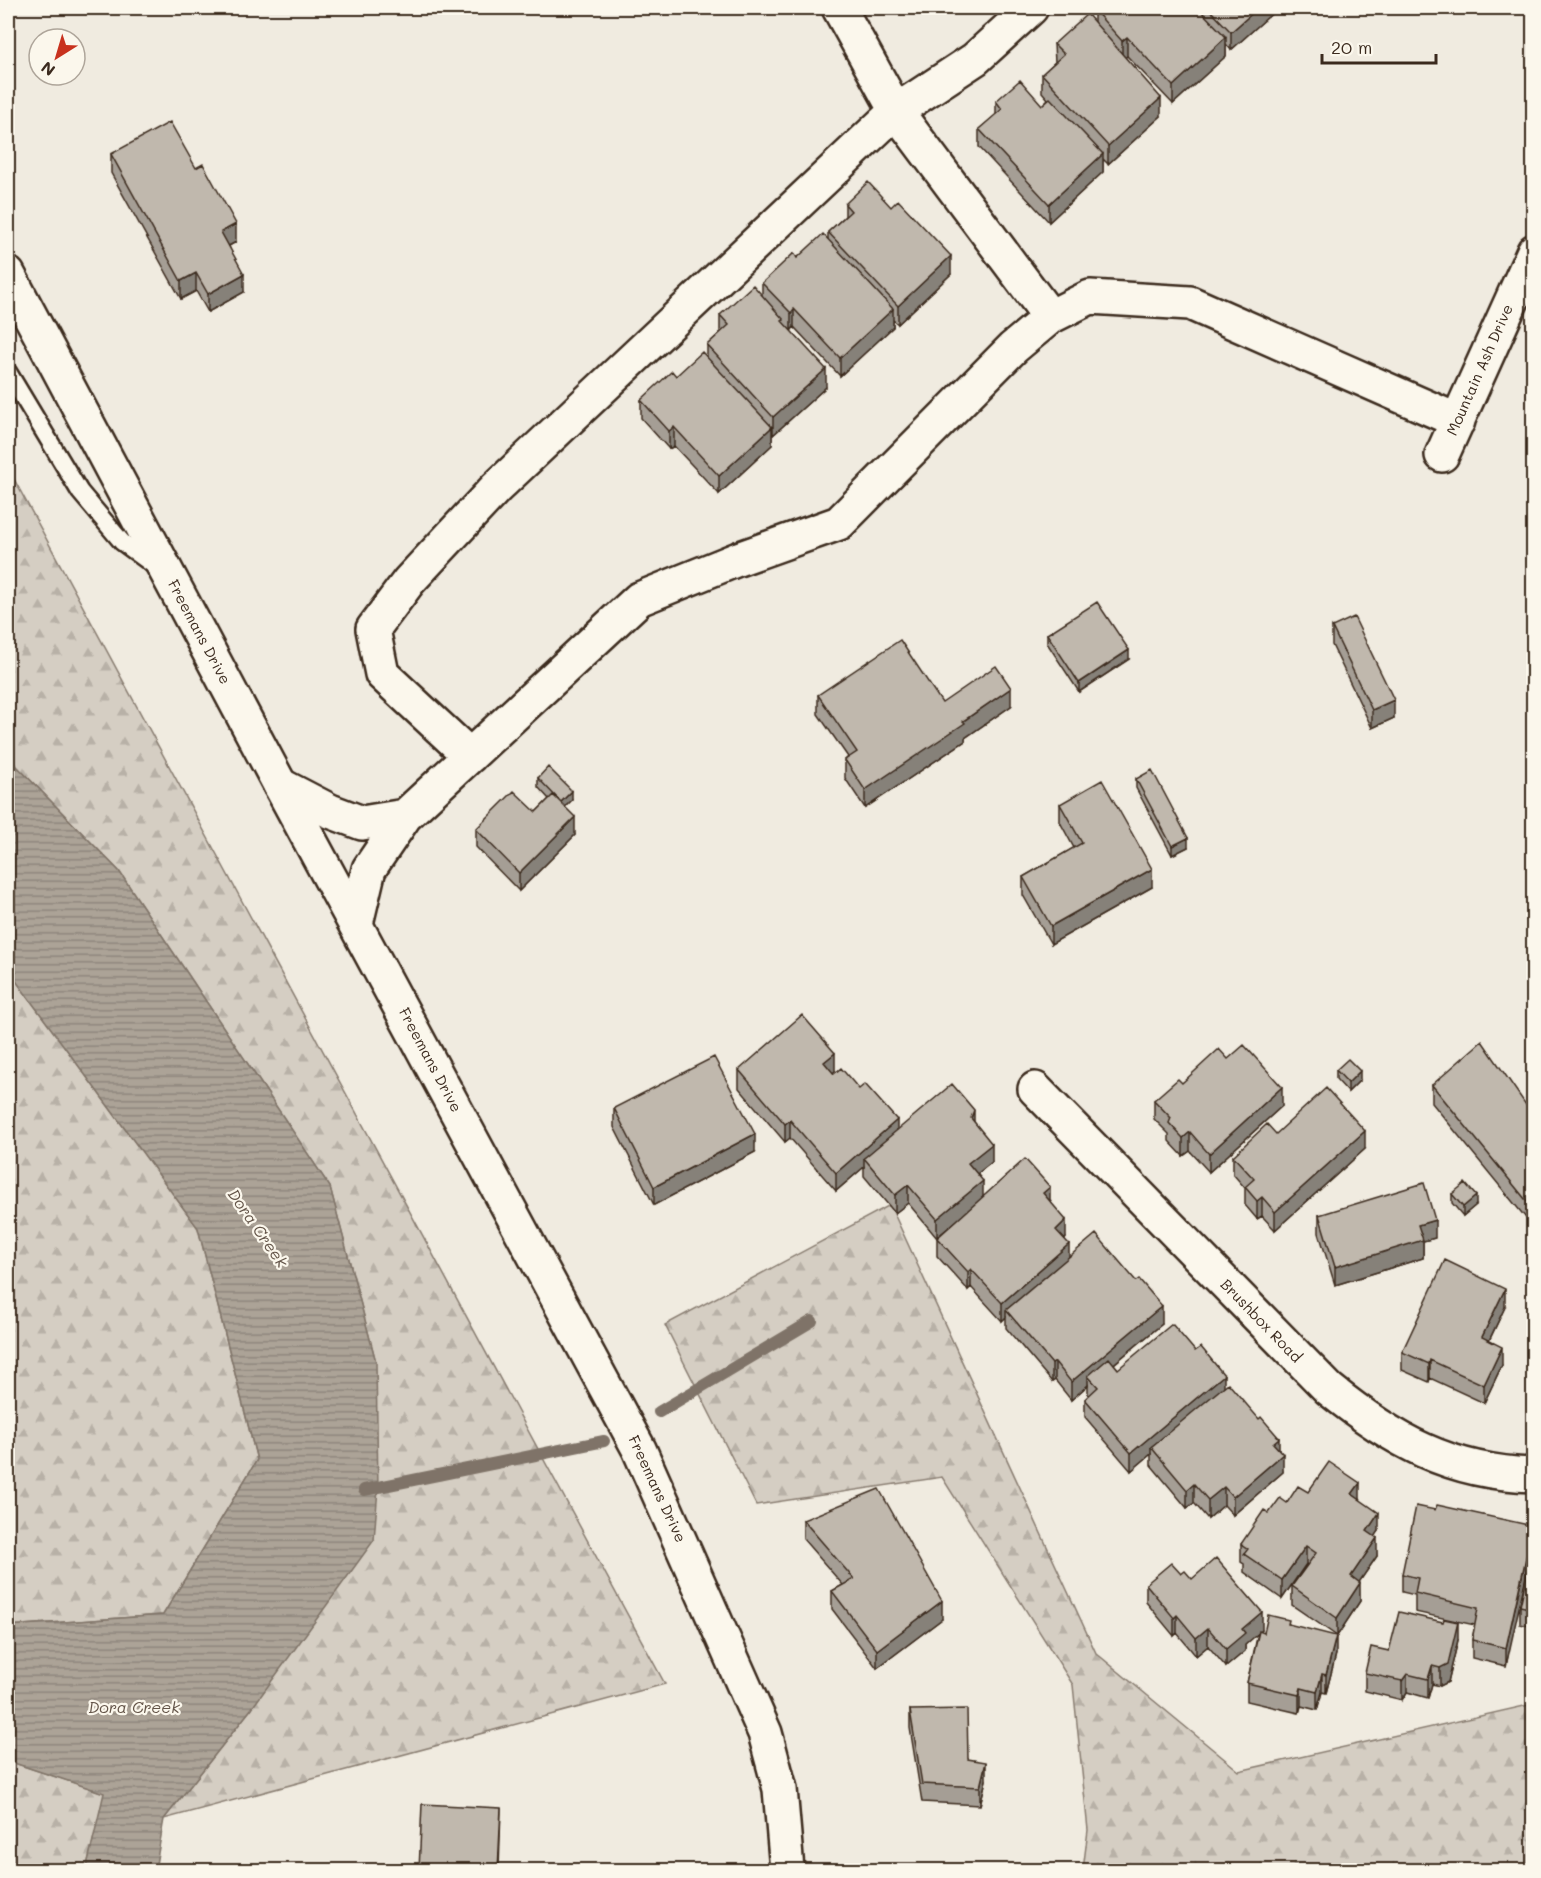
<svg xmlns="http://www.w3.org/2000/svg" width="1541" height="1878" font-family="Mali,sans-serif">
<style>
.forest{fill:url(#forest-firs);stroke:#887c70;stroke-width:1.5}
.water{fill:url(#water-rules);stroke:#7f7367;stroke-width:1.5}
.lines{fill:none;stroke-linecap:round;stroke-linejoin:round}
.stream{stroke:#7f7367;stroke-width:12}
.lane-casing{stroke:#3b2a1e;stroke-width:21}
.street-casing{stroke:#3b2a1e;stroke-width:38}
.secondary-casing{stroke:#3b2a1e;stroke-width:38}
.lane{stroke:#fbf7ec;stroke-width:16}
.street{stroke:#fbf7ec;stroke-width:33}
.secondary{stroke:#fbf7ec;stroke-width:33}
.wall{fill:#a59e95;stroke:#3b2a1e;stroke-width:1.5}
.shaded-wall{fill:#868179;stroke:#3b2a1e;stroke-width:1.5}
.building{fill:#c0b8ad;stroke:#3b2a1e;stroke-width:1.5}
.labels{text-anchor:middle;stroke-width:4.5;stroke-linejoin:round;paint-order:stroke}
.street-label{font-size:15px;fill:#3b2a1e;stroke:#fbf7ec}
.water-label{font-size:16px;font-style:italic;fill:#635448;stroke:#fbf7ec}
</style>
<defs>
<pattern id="forest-firs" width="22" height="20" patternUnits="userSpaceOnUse" patternTransform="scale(1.5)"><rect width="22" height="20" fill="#d5cec3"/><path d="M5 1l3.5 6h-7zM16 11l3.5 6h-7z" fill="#b8b1a7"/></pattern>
<pattern id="water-rules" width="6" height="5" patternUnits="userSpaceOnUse" patternTransform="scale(1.5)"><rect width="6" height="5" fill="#aca397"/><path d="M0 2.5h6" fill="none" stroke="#8d857b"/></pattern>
</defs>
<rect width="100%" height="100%" fill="#f0ebe0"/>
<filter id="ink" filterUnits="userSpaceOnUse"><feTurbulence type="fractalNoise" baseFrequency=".0167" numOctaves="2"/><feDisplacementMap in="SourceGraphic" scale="12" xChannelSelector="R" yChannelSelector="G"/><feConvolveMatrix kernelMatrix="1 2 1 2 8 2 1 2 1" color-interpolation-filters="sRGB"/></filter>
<g filter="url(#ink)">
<!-- forest -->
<path class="forest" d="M8 468 665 1684 164 1819 252 1708 376 1362 330 1187 119 871 8 757Z
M8 970 198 1228 257 1460 163 1615 8 1626Z
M890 1205 1096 1653 1239 1771 1533 1704V1870H1083L1088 1830 1073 1685 942 1477 756 1505 665 1325Z
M8 1761 105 1793 86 1870H8Z"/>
<!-- water -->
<path class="water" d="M8 757 119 871 330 1187 376 1362 378 1488 374 1540 252 1708 164 1819 155 1870H86L104 1793 8 1761V1626L163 1615 257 1460 198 1228 8 970Z"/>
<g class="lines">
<!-- stream -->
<path class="stream" d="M659 1412 812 1321
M364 1490 604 1441"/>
<defs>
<path id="lane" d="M8 372 80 492 122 542 156 567"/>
<path id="street" d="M839 8 896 111 1050 317
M1442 455 1534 251
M470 756 382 674 373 629 409 581 496 488 896 111 975 59 1031 8
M280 785 330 811 362 823 405 816
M356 924 369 869 405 816 639 599 738 559 839 523 1013 348 1050 317 1090 297 1190 303 1458 421
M1035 1089 1329 1389C1392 1440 1450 1473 1534 1475"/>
<path id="secondary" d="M8 274 280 785 639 1449 765 1733 780 1789 787 1870"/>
</defs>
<!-- lane casing -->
<use href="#lane" class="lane-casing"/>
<!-- street casing -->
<use href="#street" class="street-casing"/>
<!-- secondary casing -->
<use href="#secondary" class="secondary-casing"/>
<!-- lane -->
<use href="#lane" class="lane"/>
<!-- street -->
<use href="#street" class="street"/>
<!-- secondary -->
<use href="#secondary" class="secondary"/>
</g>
<!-- wall -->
<path class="wall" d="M1097 8H1278L1231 50 1226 44V56L1173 104 1127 56 1125 57 1161 116 1108 164 1103 159V172L1049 222 979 147V129L996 115V101L1042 105 1048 99 1042 92V74L1055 62 1054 44 1094 22V10Z
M111 154 236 242 229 246 244 292 208 312 196 291 181 299 111 173Z
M845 204 951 274 898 324 893 320V327L840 376 794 327 791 331 826 387 773 435 772 434V445L719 494 674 446 669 449 641 418V400L676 376 707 358V345L720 333V315L762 295V283L797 258 828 240V232L845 216Z
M1332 627 1394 718 1372 728 1332 645Z
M1047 634 1129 659 1079 692 1047 643Z
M818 695 942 703 1011 706 965 738V741L865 808 845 778V760L848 757 818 714Z
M538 778 572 800 565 807 575 835 519 891 476 847V829L536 812 549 799 538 787Z
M1136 779 1188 847 1172 855 1136 788Z
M1060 804 1152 887 1051 944 1023 895V877L1074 848 1060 822Z
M1228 1059 1282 1106 1209 1172 1190 1151 1183 1156 1169 1141V1134L1154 1119V1100L1182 1083Z
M739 1070 835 1071 833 1073 897 1131 974 1122 992 1162 977 1174 983 1197 1050 1200 1066 1238 1064 1240 1069 1257 1162 1324 1114 1364 1118 1369 1224 1386 1279 1449 1283 1472 1233 1515 1224 1505 1208 1519 1194 1503 1187 1508 1151 1465V1454L1131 1471 1085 1417V1399L1089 1395 1088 1394V1385L1071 1400 1055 1380 1052 1382 1006 1328V1317L1002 1321 971 1287 968 1290 937 1256V1238L908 1203 895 1213 864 1176V1167L836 1191 790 1138 785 1142 739 1088Z
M1336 1070 1360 1080 1348 1092 1336 1079Z
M1432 1085 1533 1115 1530 1223 1432 1103Z
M614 1108 755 1152 654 1205 614 1127Z
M1276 1134 1365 1149 1275 1230 1262 1216 1257 1219 1245 1205V1188L1233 1174V1156Z
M1452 1194 1476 1205 1463 1216 1452 1203Z
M1319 1215 1435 1238 1423 1241V1258L1335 1285 1319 1233Z
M1529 1247H1533V1396H1529Z
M1505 1307 1489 1341 1502 1365 1484 1403 1430 1378 1429 1382 1402 1370V1352Z
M1308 1492 1360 1499 1379 1531 1375 1536 1377 1556 1359 1582 1360 1601 1337 1636 1292 1605V1586L1307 1565 1306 1564 1282 1599 1244 1572V1564L1241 1562V1544L1269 1513Z
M1435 1510 1533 1526 1506 1666 1472 1658V1640L1475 1625 1415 1612V1595L1402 1592V1574Z
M803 1520 942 1619 877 1668 832 1609V1591L843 1585 803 1539Z
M1533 1547V1627L1520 1624V1606Z
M1181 1574 1192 1579 1262 1630 1260 1632 1264 1633 1289 1624 1336 1654 1326 1693 1322 1692 1317 1710 1301 1706 1299 1713 1247 1701V1683L1258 1633 1245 1645V1651L1226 1667 1208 1646 1196 1656 1177 1633 1174 1636 1146 1602V1584Z
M1458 1640 1448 1682 1440 1686 1432 1684 1428 1698 1407 1692 1402 1700 1365 1691V1673L1389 1651Z
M910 1710 968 1759 986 1780 980 1805 922 1802 910 1728Z"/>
<!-- shaded-wall -->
<path class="shaded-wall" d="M1258 8H1278L1231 50V32Z
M1127 37V56L1122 60V41Z
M1226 37V56L1173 104V86Z
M1161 98V116L1108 164V146Z
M1103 154V172L1049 222V204Z
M236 224V242L221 250V232Z
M951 256V274L898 324V306Z
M196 273V291L181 299V281Z
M244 274V292L208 312V294Z
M794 309V327L791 331V313Z
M893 309V327L840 376V358Z
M826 369V387L773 435V417Z
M674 427V446L669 449V431Z
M772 427V445L719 494V476Z
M1129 650V659L1079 692V683Z
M1011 688V706L965 738V741L865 808V790Z
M1394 700V718L1372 728V710Z
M572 791V800L561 811V802Z
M575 817V835L519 891V873Z
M1188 838V847L1172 855V846Z
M1152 869V887L1051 944V926Z
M835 1053V1071L824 1080V1062Z
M1360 1071V1080L1348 1092V1083Z
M1282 1087V1106L1209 1172V1154Z
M974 1110V1128L971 1118Z
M790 1120V1138L785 1142V1124Z
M897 1120V1139L864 1158V1167L836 1191V1173Z
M1365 1131V1149L1275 1230V1212Z
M1190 1132V1151L1183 1156V1138Z
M755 1134V1152L654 1205V1187Z
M992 1144V1162L968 1181V1163Z
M983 1181V1199L937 1237V1219Z
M908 1185V1203L895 1213V1195Z
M1050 1187V1205L1043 1193Z
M1476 1196V1205L1463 1216V1207Z
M1262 1197V1216L1257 1219V1201Z
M1533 1204V1222L1530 1223V1205Z
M1066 1220V1238L1056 1248V1230Z
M1435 1220V1238L1423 1241V1258L1335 1285V1267L1418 1225Z
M1069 1244V1262L1006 1310V1317L1002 1321V1303Z
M971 1269V1287L968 1290V1272Z
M1505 1289V1307L1482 1355V1337Z
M1162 1306V1324L1093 1381 1088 1376V1385L1071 1400V1382Z
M1502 1347V1365L1484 1403V1385Z
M1430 1360V1378L1429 1382V1364Z
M1055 1362V1380L1052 1382V1364Z
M1224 1375V1393L1151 1447V1454L1131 1471V1453Z
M1279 1438V1456L1273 1443Z
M1283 1454V1472L1233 1515V1497Z
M1360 1483V1501L1352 1494Z
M1194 1484V1503L1187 1508V1490Z
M1224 1487V1505L1208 1519V1500Z
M1379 1513V1531L1367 1549V1531Z
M1533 1527V1545L1506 1666V1648Z
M1377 1538V1556L1351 1594V1576Z
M1306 1546V1564L1282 1599V1580Z
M1360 1583V1601L1337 1636V1618Z
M942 1601V1619L877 1668V1650Z
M1262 1612V1630L1245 1645V1651L1226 1667V1649L1242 1629Z
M1177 1615V1633L1174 1636V1618Z
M1458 1622V1640L1448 1682 1440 1686V1668Z
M1208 1628V1646L1196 1656V1638Z
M1336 1636V1654L1326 1693V1675Z
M1432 1666V1684L1428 1698V1679Z
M1322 1674V1692L1317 1710V1692Z
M1407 1674V1692L1402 1700V1681Z
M1301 1688V1706L1299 1713V1695Z
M986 1762V1780L980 1805V1787Z
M501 1808 499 1870H498Z"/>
<!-- building -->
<path class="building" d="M1097 8H1198L1226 37 1173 86 1127 37 1122 41 1094 10Z
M1208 8H1258L1231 32Z
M1087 14 1161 98 1108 146 1042 74 1064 54 1054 44Z
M1020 80 1042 105 1050 98 1103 154 1049 204 979 129 1002 109 996 101Z
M170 122 196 168 203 164 236 224 221 232 244 274 208 294 196 273 181 281 111 154Z
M868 182 891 207 898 200 951 256 898 306 828 232 851 211 845 204Z
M823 234 893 309 840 358 794 309 791 313 762 283 794 253 797 258Z
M753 285 784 320 782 321 826 369 773 417 707 345 729 325 720 315Z
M702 352 772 427 719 476 674 427 669 431 641 400 672 371 676 376Z
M1097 602 1129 650 1079 683 1047 634Z
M1354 617 1394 700 1372 710 1332 627Z
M900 640 942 703 996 666 1011 688 963 721 965 723 865 790 845 760 857 752 818 695Z
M548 767 572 791 561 802 538 778Z
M1152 770 1188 838 1172 846 1136 779Z
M1102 780 1152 869 1051 926 1023 877 1082 843 1060 804Z
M514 791 536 812 553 795 575 817 519 873 476 829Z
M802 1015 835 1053 824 1062 834 1074 841 1068 859 1089 865 1084 897 1120 836 1173 790 1120 785 1124 739 1070Z
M1482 1041 1533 1115V1204L1530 1205 1432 1085Z
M1244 1045 1282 1087 1209 1154 1190 1132 1183 1138 1169 1123 1171 1118 1154 1100 1178 1079 1182 1083 1219 1049 1228 1059Z
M714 1057 755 1134 654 1187 614 1108Z
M1348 1059 1360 1071 1348 1083 1336 1070Z
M952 1084 974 1110 971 1118 992 1144 968 1163 983 1181 937 1219 908 1185 895 1195 864 1158Z
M1326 1088 1365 1131 1275 1212 1262 1197 1257 1201 1245 1187 1254 1179 1233 1156 1267 1124 1276 1134Z
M1025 1159 1050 1187 1043 1193 1066 1220 1056 1230 1069 1244 1002 1303 971 1269 968 1272 937 1238Z
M1424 1183 1435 1220 1418 1225 1423 1240 1335 1267 1319 1215Z
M1465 1183 1476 1196 1463 1207 1452 1194Z
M1096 1234 1136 1281 1139 1279 1162 1306 1071 1382 1055 1362 1052 1364 1006 1310Z
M1529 1247H1533V1378H1529Z
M1445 1260 1505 1289 1482 1337 1502 1347 1484 1385 1430 1360 1429 1364 1402 1352Z
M1172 1324 1195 1351 1201 1347 1224 1375 1131 1453 1085 1399 1098 1387 1088 1376 1109 1358 1118 1369Z
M1228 1383 1259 1419 1261 1417 1279 1438 1273 1443 1283 1454 1233 1497 1224 1487 1208 1500 1194 1484 1187 1490 1151 1447Z
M1329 1462 1360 1483 1352 1494 1379 1513 1367 1531 1377 1538 1351 1576 1360 1583 1337 1618 1292 1586 1316 1553 1306 1546 1282 1580 1244 1554 1248 1549 1241 1544 1264 1510 1269 1513 1280 1498 1287 1503 1298 1486 1308 1492Z
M879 1489 942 1601 877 1650 832 1591 854 1579 803 1520Z
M1437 1505 1533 1526 1506 1648 1472 1640 1478 1608 1415 1593 1418 1578 1402 1574 1416 1506 1435 1510Z
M1533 1547V1609L1520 1606Z
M1216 1558 1262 1612 1242 1629 1245 1633 1226 1649 1208 1628 1196 1638 1177 1615 1174 1618 1146 1584 1171 1563 1181 1574 1185 1571 1192 1579Z
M1399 1612 1443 1622 1444 1619 1458 1622 1448 1664 1440 1668 1432 1666 1428 1679 1407 1674 1402 1681 1365 1673 1371 1647 1389 1651Z
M1268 1615 1289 1620 1288 1624 1336 1636 1326 1675 1322 1674 1317 1692 1301 1688 1299 1695 1247 1683 1259 1631 1264 1633Z
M967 1709 968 1759 986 1762 980 1787 922 1784 910 1710Z
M422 1804 501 1808 498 1870H419Z"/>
</g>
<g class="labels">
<!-- street labels -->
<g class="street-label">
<text transform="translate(1480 370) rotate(-66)" y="5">Mountain Ash Drive</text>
<text transform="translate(199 632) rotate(62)" y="5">Freemans Drive</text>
<text transform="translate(430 1060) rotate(62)" y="5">Freemans Drive</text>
<text transform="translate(1261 1321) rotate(46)" y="5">Brushbox Road</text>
<text transform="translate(657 1489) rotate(65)" y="5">Freemans Drive</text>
</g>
<!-- water labels -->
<g class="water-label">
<text transform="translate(258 1228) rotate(55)" y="6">Dora Creek</text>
<text x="134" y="1713">Dora Creek</text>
</g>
</g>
<!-- margin -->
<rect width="1541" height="1878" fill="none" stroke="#fbf7ec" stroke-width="30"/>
<rect x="15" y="15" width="1511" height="1848" fill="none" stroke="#3b2a1e" stroke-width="2" filter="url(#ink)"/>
<!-- north arrow -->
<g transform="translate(57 57) rotate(217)"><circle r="28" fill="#fbf7ec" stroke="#aea59a" stroke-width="1.5"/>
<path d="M0-4.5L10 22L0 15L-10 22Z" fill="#c8321e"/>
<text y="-9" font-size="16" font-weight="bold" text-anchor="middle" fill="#3b2a1e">N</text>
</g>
<!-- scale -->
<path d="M1322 54v9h114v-9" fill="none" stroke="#3b2a1e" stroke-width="3"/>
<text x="1331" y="54" font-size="18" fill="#3b2a1e" stroke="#fbf7ec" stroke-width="4.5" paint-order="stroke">20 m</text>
</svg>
